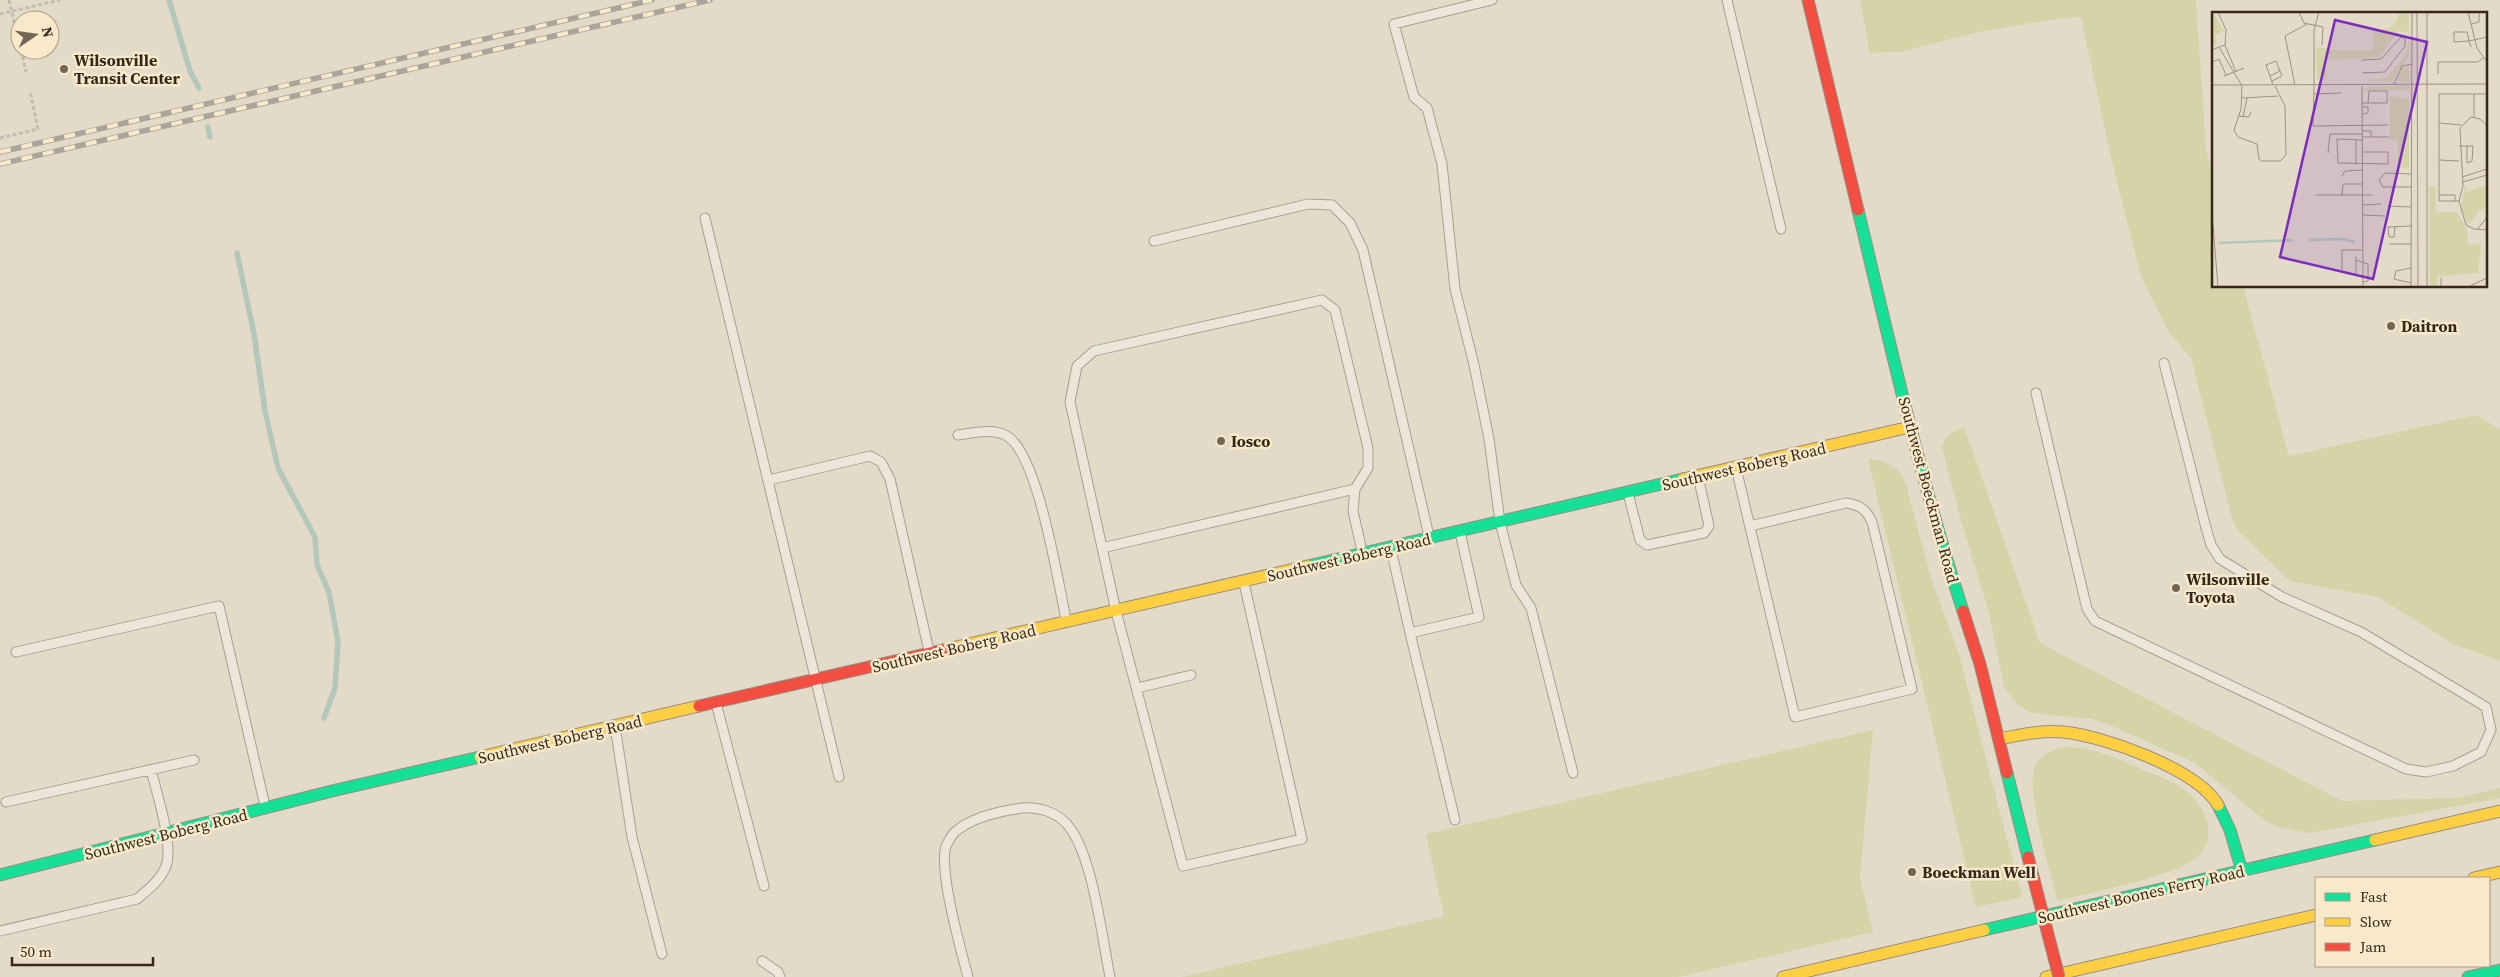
<svg xmlns="http://www.w3.org/2000/svg" width="2500" height="977" font-family="'Source Serif 4',serif">
<style>
.green{fill:#d5d4a8}
.lines{fill:none;stroke-linecap:round;stroke-linejoin:round}
.stream{stroke:#b3c8bb;stroke-width:5.5}
.lane-casing{stroke:#a89f91;stroke-width:11}
.fast-casing{stroke:#978e81;stroke-width:13}
.slow-casing{stroke:#978e81;stroke-width:13}
.jam-casing{stroke:#978e81;stroke-width:13}
.path{stroke:#c3bcb1;stroke-width:3;stroke-dasharray:4 2.5;stroke-linecap:butt}
.lane{stroke:#ebe5da;stroke-width:9}
.fast{stroke:#16e098;stroke-width:11}
.slow{stroke:#ffcf43;stroke-width:11}
.jam{stroke:#f24e42;stroke-width:11}
.rail-casing{stroke:#aaa49a;stroke-width:5.5}
.rail{stroke:#f7e9ca;stroke-width:4;stroke-dasharray:11;stroke-linecap:butt}
.jam-bridge-casing{stroke:#978e81;stroke-width:13;stroke-linecap:butt}
.jam-bridge{stroke:#f24e42;stroke-width:11}
.poi-dot{fill:#736657;stroke:#f7e9ca;stroke-width:2}
.labels{text-anchor:middle;stroke-width:5;stroke-linejoin:round;paint-order:stroke}
.poi-label{font-size:16px;font-weight:bold;fill:#36271a;stroke:#f7e9ca;text-anchor:start}
.street-label{font-size:16px;fill:#36271a;stroke:#f7e9ca}
.inset-river{fill:none;stroke:#b3c8bb;stroke-width:2.5}
.inset-road{fill:none;stroke:#9e9282;stroke-width:1}
.view{fill:#7b2cbf;fill-opacity:0.15;stroke:#7b2cbf;stroke-width:2.5}
.inset-edge{fill:none;stroke:#36271a;stroke-width:2.5}
</style>
<rect width="100%" height="100%" fill="#e3dac7"/>
<!-- green -->
<path class="green" d="M1860 0H2196L2206 150 2214 177V286H2243L2289 456 2476 415 2500 429V661L2453 644 2378 597 2290 581 2238 531 2232 518 2191 358 2170 334 2141 276 2111 158 2081 17 2055 19 1978 32 1899 52 1870 53Z
M1964 427 2040 643 2342 801 2457 798 2500 788V798L2310 833 2281 828 2265 821 2195 763 2112 726 2092 719 2032 713 2016 704 2004 686 1989 613 1962 524 1942 447C1946 435 1952 432 1964 427Z
M1868 459C1885 459 1894 465 1904 478L1931 578 1959 655 2022 897 1976 907Z
M1873 730 1860 878 1873 932 1678 977H1182L1444 916 1426 834Z
M2069 747C2098 748 2122 761 2148 772 2158 776 2170 780 2179 786 2202 800 2221 833 2198 856 2178 876 2089 893 2058 901 2051 873 2023 787 2036 764 2043 752 2056 749 2069 747Z"/>
<g class="lines">
<!-- stream -->
<path class="stream" d="M169 0 190 71 199 88
M208 127 210 137
M237 253 254 334 265 411 278 468 315 537 317 565 329 592 338 642 335 688 324 718"/>
<defs>
<path id="lane" d="M1492 0 1394 24 1414 97 1427 108 1442 164 1455 289 1474 365 1489 439 1500 522 1516 585 1531 608 1573 773
M1727 0 1781 229
M705 218 839 777
M1154 241 1308 204 1332 205 1350 223 1363 250 1429 536
M2036 393 2087 609 2095 621 2406 769 2426 772 2453 766 2481 752 2491 730 2486 707 2361 632 2282 597 2220 559 2211 545 2205 524 2164 363
M958 435C974 433 993 428 1007 436 1038 454 1058 582 1066 619
M1736 468 1795 717 1912 689 1872 522C1866 509 1860 505 1846 503L1750 526
M769 480 870 456 881 462 890 479 929 651
M1628 493 1640 540 1647 545 1704 533 1709 526 1698 476
M1102 548 1355 489
M1391 549 1410 633 1479 617 1460 532
M1244 583 1302 839 1183 866 1116 611 1070 402 1077 366 1094 351 1322 300 1335 310 1368 448V468L1355 489 1353 511 1362 551
M1410 633 1455 820
M16 652 219 606 265 806
M1137 688 1191 675
M716 703 764 886
M615 726 632 837 662 954
M6 802 194 760
M0 931 137 899C148 890 163 878 167 863 172 840 157 794 151 770
M762 961 778 972 780 977
M968 977C960 946 941 880 945 850 946 845 952 834 956 831 972 818 996 812 1016 809 1035 805 1058 811 1070 828 1093 859 1102 937 1110 977"/>
<path id="fast" d="M1858 210C1890 344 1920 479 1963 611
M1308 566 1683 479
M2007 773 2028 857
M2218 805 2230 830 2242 871
M0 875 336 790 480 757
M1984 930 2375 840
M2468 977 2500 970"/>
<path id="slow" d="M1683 479 1910 427
M943 650 1308 566
M1999 739C2020 735 2041 730 2063 732 2104 736 2197 769 2218 805
M480 757 699 706
M2375 840 2500 811
M2474 878 2500 872
M1783 977 1984 930
M2046 977 2316 915"/>
<path id="jam" d="M1808 0 1858 210
M1963 611 1980 664 2007 773
M699 706 943 650"/>
</defs>
<!-- lane casing -->
<use href="#lane" class="lane-casing"/>
<!-- fast casing -->
<use href="#fast" class="fast-casing"/>
<!-- slow casing -->
<use href="#slow" class="slow-casing"/>
<!-- jam casing -->
<use href="#jam" class="jam-casing"/>
<!-- path -->
<path class="path" d="M9 0 15 26
M0 14 60 0
M20 46V47
M21 50 26 72
M0 138 38 129 30 91"/>
<!-- lane -->
<use href="#lane" class="lane"/>
<!-- fast -->
<use href="#fast" class="fast"/>
<!-- slow -->
<use href="#slow" class="slow"/>
<!-- jam -->
<use href="#jam" class="jam"/>
<defs>
<path id="rail" d="M0 152 652 0
M0 164 710 0"/>
</defs>
<!-- rail casing -->
<use href="#rail" class="rail-casing"/>
<!-- rail -->
<use href="#rail" class="rail"/>
<defs>
<path id="jam-bridge" d="M2028 857 2059 977"/>
</defs>
<!-- jam-bridge casing -->
<use href="#jam-bridge" class="jam-bridge-casing"/>
<!-- jam-bridge -->
<use href="#jam-bridge" class="jam-bridge"/>
</g>
<!-- markers -->
<g class="poi-dot">
<circle cx="64" cy="69" r="5"/>
<circle cx="2391" cy="326" r="5"/>
<circle cx="1221" cy="441" r="5"/>
<circle cx="2176" cy="588" r="5"/>
<circle cx="1912" cy="872" r="5"/>
</g>
<g class="labels">
<!-- poi labels -->
<g class="poi-label">
<text x="74" y="66">Wilsonville<tspan x="74" dy="18">Transit Center</tspan></text>
<text x="2401" y="332">Daitron</text>
<text x="1231" y="447">Iosco</text>
<text x="2186" y="585">Wilsonville<tspan x="2186" dy="18">Toyota</tspan></text>
<text x="1922" y="878">Boeckman Well</text>
</g>
<!-- street labels -->
<g class="street-label">
<text transform="translate(1744 466) rotate(-13)" y="6">Southwest Boberg Road</text>
<text transform="translate(1929 490) rotate(75)" y="6">Southwest Boeckman Road</text>
<text transform="translate(1349 557) rotate(-13)" y="6">Southwest Boberg Road</text>
<text transform="translate(954 648) rotate(-13)" y="6">Southwest Boberg Road</text>
<text transform="translate(560 739) rotate(-13)" y="6">Southwest Boberg Road</text>
<text transform="translate(166 834) rotate(-14)" y="6">Southwest Boberg Road</text>
<text transform="translate(2141 894) rotate(-13)" y="6">Southwest Boones Ferry Road</text>
</g>
</g>
<!-- overview -->
<g transform="translate(2212 12)">
<rect width="275" height="275" fill="#e3dac7"/>
<path d="M1 0 12 19 2 23 5 32 0 34ZM187 0H197V44L179 70 151 68 174 66 195 41 197 21 187 19 167 45 115 48 114 69 105 67 104 35 130 39 161 38V20L178 16 185 9ZM197 55 198 70 185 69 190 56ZM197 73V78H152L155 75ZM178 84 197 88V156H186V129L178 128ZM275 173V199L273 195 267 199 256 212 249 197 253 174 255 180ZM217 174H223L224 200H245L255 217 256 232 269 233 266 261 225 264V275L218 273Z" fill="#d5d4a8"/>
<path class="inset-river" d="M97 228 131 227 143 230M7 231 81 228"/>
<path class="inset-road" d="M6 0 14 18 13 33M87 0 92 11 111 15 110 33M205 0 206 275M215 0V275M256 0 265 36 275 50M259 12 267 10V0M7 35 13 33 24 60M259 35 257 29 242 30V20H255L257 29 275 25M0 38 7 35 30 74 29 97 22 118 26 125 45 132 47 147 50 149H68L74 143 73 94 63 74M150 48 169 47 189 25 193 27V34L173 60 150 61M0 50 7 47 14 63M226 62V50H266L271 46M12 64 32 56M58 64 68 59 64 49 54 53 61 73M60 69 70 64 68 59M182 72 190 54 200 52M0 73 275 72M83 73 73 24 95 12M102 74 101 114 176 113M102 74V18L107 0M150 74 151 275M102 82 129 81M262 82V105M30 86 66 84M150 91H175V79H157L156 91M150 95H156V101L150 102M26 104 37 105 39 100M31 105 35 86M227 111 249 113M275 114 268 107 259 105 248 116 251 174 247 189 254 213 262 217 275 218M150 119H159V125H150M159 125H177M144 128V153M247 134H261L260 149 255 151V134M150 140H176V152L126 151 125 127 150 128M116 141 118 122H150M227 148 247 149M199 162 173 161 167 168 171 175H200M130 164 133 159 150 158M250 165 275 157M251 170 275 163M104 183H160M130 183 131 172H150M227 183H243V189M247 189H227V82H275M150 193 169 192M176 194 199 195M0 201 6 275M150 203 173 204M183 214 182 225H177L176 215 200 214M265 218 275 205M177 232H200M144 248 156 252V269L151 270M199 256 184 259 182 267 199 271M130 258V238H150M144 262V244M229 266V275H240M40 275H69M199 275 200 0M256 275 275 266"/>
<path class="view" d="M123 8 215 30 161 267 68 245Z"/>
<rect width="275" height="275" class="inset-edge"/>
</g>
<!-- legend -->
<rect x="2315" y="877" width="175" height="90" fill="#f7e9ca" stroke="#aa9b84"/>
<rect x="2325" y="893" width="25" height="8" fill="#16e098" stroke="#aa9b84"/>
<text x="2360" y="902" font-size="15" fill="#36271a">Fast</text>
<rect x="2325" y="918" width="25" height="8" fill="#ffcf43" stroke="#aa9b84"/>
<text x="2360" y="927" font-size="15" fill="#36271a">Slow</text>
<rect x="2325" y="943" width="25" height="8" fill="#f24e42" stroke="#aa9b84"/>
<text x="2360" y="952" font-size="15" fill="#36271a">Jam</text>
<!-- north arrow -->
<g transform="translate(35 35) rotate(77)"><circle r="24" fill="#f7e9ca" stroke="#aa9b84"/>
<path d="M0-4L9 19L0 12L-9 19Z" fill="#736657"/>
<text y="-8" font-size="14" font-weight="bold" text-anchor="middle" fill="#36271a">N</text>
</g>
<!-- scale -->
<path d="M12 957v8h141v-8" fill="none" stroke="#36271a" stroke-width="2.5"/>
<text x="20" y="957" font-size="15" fill="#36271a" stroke="#f7e9ca" stroke-width="4" paint-order="stroke">50 m</text>
</svg>
